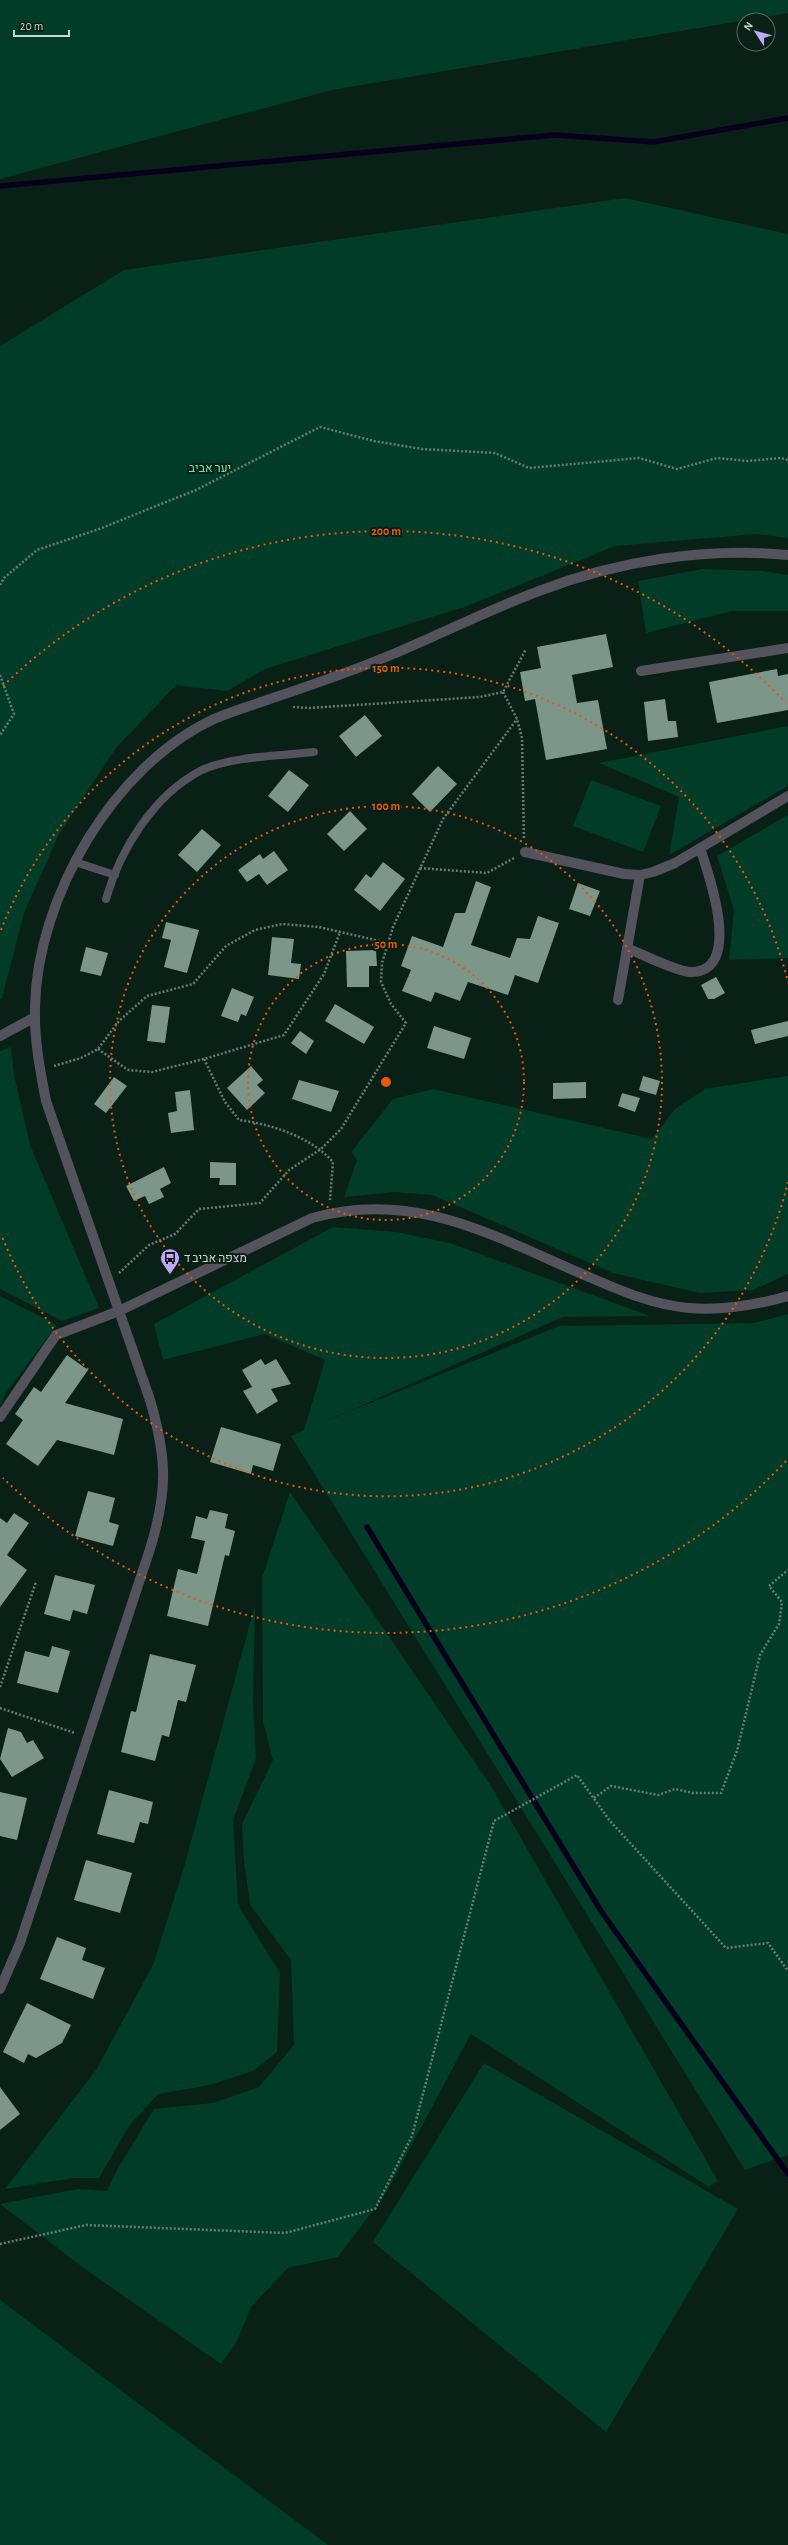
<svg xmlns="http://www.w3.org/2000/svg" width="788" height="2545" font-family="'Alegreya Sans',Heebo,sans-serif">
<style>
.green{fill:#003c27}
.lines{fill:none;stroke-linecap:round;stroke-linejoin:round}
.stream{stroke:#08001a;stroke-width:5.5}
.building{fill:#7c9689}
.path{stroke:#697c73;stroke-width:2.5;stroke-dasharray:2 2;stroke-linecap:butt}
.service{stroke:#54525c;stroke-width:8}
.pedestrian{stroke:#54525c;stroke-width:10}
.minor{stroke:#54525c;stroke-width:10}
.ring{fill:none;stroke:#e8590c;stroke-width:2;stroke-dasharray:2 4}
.labels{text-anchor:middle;stroke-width:4;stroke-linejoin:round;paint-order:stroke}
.park-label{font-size:12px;fill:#6eeeb7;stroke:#082016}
.poi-label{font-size:12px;fill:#cbd8d1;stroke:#082016;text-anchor:start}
.centre{fill:#e8590c;stroke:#082016;stroke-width:2}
.ring-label{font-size:12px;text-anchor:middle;font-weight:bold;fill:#e8590c;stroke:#082016;stroke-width:4;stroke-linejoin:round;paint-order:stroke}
</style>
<rect width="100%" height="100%" fill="#082016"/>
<!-- green -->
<path class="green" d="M0 0H788V13L332 90 0 179Z
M625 198 788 234V538L757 534 615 546 467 606 265 669 227 691 176 685 116 748 59 834 24 913 2 998 0 999V346L124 270Z
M703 569 762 571 788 575V611H732L646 633 638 581Z
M788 726V786L669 855 679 797 599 763Z
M591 780 661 806 643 852 573 826Z
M788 815V958L729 960 734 910 717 856Z
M11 1047 14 1075 30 1145 99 1308 62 1321 0 1289V1051Z
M788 1076V1274L753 1290 700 1293 613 1273 432 1195 394 1192 344 1197 357 1160 351 1152 393 1099 433 1089 652 1139 675 1109 705 1089Z
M333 1227 396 1232 450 1243 650 1316 563 1317 324 1422 559 1326 754 1323 788 1314V2155L745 2170 291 1436 304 1430 325 1360 265 1334 163 1360 154 1324Z
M0 1296 57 1325 6 1393 0 1406Z
M290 1492 491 1786 718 2181 709 2187 471 2034 386 2193 338 2257 288 2268 251 2307 236 2343 221 2364 85 2269 0 2204 77 2189 107 2191 118 2168 154 2109 213 2103 259 2087 294 2045 291 1960 250 1905 244 1860 242 1824 273 1760 263 1722 262 1578Z
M255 1605 253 1704 256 1758 233 1820 238 1905 280 1973 277 2052 253 2071 210 2085 158 2094 129 2126 99 2178H74L5 2189 96 2070 153 1965 184 1867Z
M484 2063 738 2209 606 2432 373 2242Z
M0 2300 328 2545H0Z"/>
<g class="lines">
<!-- stream -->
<path class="stream" d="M0 186 555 135 654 142 788 118
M367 1527 601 1911 788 2174"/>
</g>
<!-- building -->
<path class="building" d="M606 634 613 667 572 675 577 703 598 700 607 749 546 760 535 699 525 701 520 672 541 668 537 647Z
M777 669 778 676 788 674V710L717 723 709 682Z
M665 699 668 721H676L678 737 648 741 644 702Z
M365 715 382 736 356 757 339 736Z
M438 766 457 784 430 812 412 794Z
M289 770 309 785 288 812 268 796Z
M350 811 367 829 344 851 327 834Z
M202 829 221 845 197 872 178 855Z
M274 851 288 870 267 885 259 874 247 882 238 870 260 854 263 859Z
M383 862 405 879 380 911 354 890 366 874 371 878Z
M476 881 491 887 471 945 510 958 517 938 530 939 538 916 559 923 538 983 515 975 508 995 468 982 460 1001 435 992 431 1002 402 991 411 970 401 966 412 936 443 947 455 913H465Z
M578 883 600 891 590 916 569 909Z
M166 922 199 930 187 973 164 967 171 940 162 938Z
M272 937 294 939 291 963 301 964 299 979 268 975Z
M86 947 108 953 101 976 80 971Z
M376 950 377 966H369V987H347L346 951Z
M716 977 725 993 714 999H708L701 985Z
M232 988 254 997 246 1016 241 1014 238 1022 221 1016Z
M335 1004 374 1027 364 1044 325 1021Z
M152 1005 170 1007 165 1043 147 1041Z
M788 1021V1036L755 1044 751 1030Z
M434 1026 471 1038 464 1059 427 1048Z
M300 1031 314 1041 306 1054 291 1043Z
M251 1066 263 1080 257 1085 265 1093 247 1110 227 1088Z
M643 1076 660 1081 656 1095 639 1090Z
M114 1077 127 1086 106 1113 94 1104Z
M299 1080 339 1091 331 1112 292 1099Z
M586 1082V1098L553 1099V1083Z
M190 1090 194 1130 171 1133 168 1113 177 1111 175 1092Z
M622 1093 640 1098 635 1112 618 1106Z
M210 1162 236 1163V1185H219L220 1178H210Z
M164 1167 171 1183 160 1189 164 1197 149 1204 145 1196 134 1201 126 1186Z
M67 1355 88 1370 65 1403 123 1419 114 1455 57 1440 38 1466 6 1444 23 1420 15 1414 34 1387 41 1392Z
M261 1359 265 1365 276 1359 291 1384 271 1389 278 1401 257 1414 243 1391 252 1387 242 1370Z
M221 1427 281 1444 273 1471 253 1465 251 1474 210 1462Z
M88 1491 115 1498 109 1522 119 1525 113 1546 75 1536Z
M210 1510 228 1514 225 1528 235 1531 229 1556 225 1555 208 1626 167 1616 178 1569 197 1574 205 1541 191 1538 196 1516 207 1519Z
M14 1513 29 1523 7 1555 27 1570 0 1607V1518L7 1523Z
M55 1575 95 1585 87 1614 73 1610 70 1621 44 1614Z
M52 1646 70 1651 58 1693 17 1683 25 1651 49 1657Z
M150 1654 196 1665 186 1702 178 1700 169 1737 162 1735 155 1761 121 1752 131 1711 136 1712Z
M8 1728 21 1732 27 1743 33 1740 44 1758 12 1777 0 1759Z
M109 1790 153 1802 148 1824 140 1822 134 1843 97 1834Z
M0 1792 27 1798 17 1840 0 1836Z
M86 1860 132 1873 120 1913 74 1900Z
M57 1937 86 1948 82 1960 105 1968 93 1999 40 1979Z
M27 2003 71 2025 62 2043 36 2058 28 2054 24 2063 3 2052Z
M0 2087 20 2114 0 2130Z"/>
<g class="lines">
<!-- path -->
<path class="path" d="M0 585 4 578 37 550 99 529 196 490 320 427 374 441 422 449 495 453 529 468 639 458 677 469 717 458 748 461 781 458 788 460
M0 675 14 714 0 735
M503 692 517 719 522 738 524 840
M293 707 309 708 480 697 503 692 526 649
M420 868 487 873 514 858
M98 1049 128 1070 152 1072 204 1059 284 1035 324 974 340 932
M204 1059 225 1102 239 1120C271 1124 311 1137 333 1162L330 1200
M54 1066 81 1058 98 1049 119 1021 147 996 193 984 226 946 255 930 282 924 319 927 388 943
M119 1273 149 1245 175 1234 199 1209 260 1203 289 1170 321 1149 341 1129 406 1023 391 1004 381 982 382 963 393 927 443 819 517 719
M0 1687 36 1582
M0 1708 75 1733
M594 1798 611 1786 658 1795 675 1789 693 1793H721L737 1751 760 1655 779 1624 782 1602 769 1586 788 1570
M0 2244 86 2225 285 2233 375 2209 412 2136 494 1821 577 1775 610 1821 726 1948 768 1943 788 1971"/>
<!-- service -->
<path class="service" d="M75 862 115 875
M106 899C120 850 153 796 200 771 230 756 280 756 314 752"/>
<!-- pedestrian -->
<path class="pedestrian" d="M0 1417 56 1335 119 1311"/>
<!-- minor -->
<path class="minor" d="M641 671 788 648
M525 852 624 874 640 875 653 872 675 863 788 796
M627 948C641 954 678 972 690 972 744 973 709 875 700 848
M618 1000 640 875
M0 1036 35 1017
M119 1311 312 1218C416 1189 495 1237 589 1277 621 1291 654 1305 689 1308 723 1311 756 1305 788 1296
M0 1989 20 1943 150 1549C168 1491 167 1458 150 1400L46 1101C40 1070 34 1039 35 1007 37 898 113 766 214 719 230 712 247 707 264 701 309 686 354 671 398 652 445 632 491 609 539 591 617 561 705 547 788 555"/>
</g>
<!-- distance rings -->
<g class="ring">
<circle cx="386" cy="1082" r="138"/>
<circle cx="386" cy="1082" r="276"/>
<path d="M788 1182A414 414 0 0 1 1 1234M1 930A414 414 0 0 1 788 982"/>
<path d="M786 1461A551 551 0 0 1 3 1478M3 686A551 551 0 0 1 786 703"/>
</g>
<!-- icons -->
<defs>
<symbol id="bus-pin" viewBox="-11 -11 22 30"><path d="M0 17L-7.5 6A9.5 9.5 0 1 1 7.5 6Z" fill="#bcaaf6" stroke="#082016"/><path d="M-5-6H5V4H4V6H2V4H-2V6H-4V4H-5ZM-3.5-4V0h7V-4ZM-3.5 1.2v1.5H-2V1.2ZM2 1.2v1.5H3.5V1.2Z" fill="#111"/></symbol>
</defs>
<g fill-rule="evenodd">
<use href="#bus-pin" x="159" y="1247" width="22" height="30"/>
</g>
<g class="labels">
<!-- park labels -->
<g class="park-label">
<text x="210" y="472">יער אביב</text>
</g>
<!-- poi labels -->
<g class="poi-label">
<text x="184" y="1262">מצפה אביב ד</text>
</g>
</g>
<circle cx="386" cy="1082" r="6" class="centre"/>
<g class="ring-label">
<text x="386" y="535">200 m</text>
<text x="386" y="672">150 m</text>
<text x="386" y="810">100 m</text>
<text x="386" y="948">50 m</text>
</g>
<!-- north arrow -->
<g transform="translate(756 32) rotate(306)"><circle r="19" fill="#082016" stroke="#566a61"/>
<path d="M0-3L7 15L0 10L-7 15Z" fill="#bcaaf6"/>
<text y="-6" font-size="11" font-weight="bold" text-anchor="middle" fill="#cbd8d1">N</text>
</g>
<!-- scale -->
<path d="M14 30v6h55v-6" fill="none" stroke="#cbd8d1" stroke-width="2"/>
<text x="20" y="30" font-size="12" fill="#cbd8d1" stroke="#082016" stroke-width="3" paint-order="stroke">20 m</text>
</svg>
